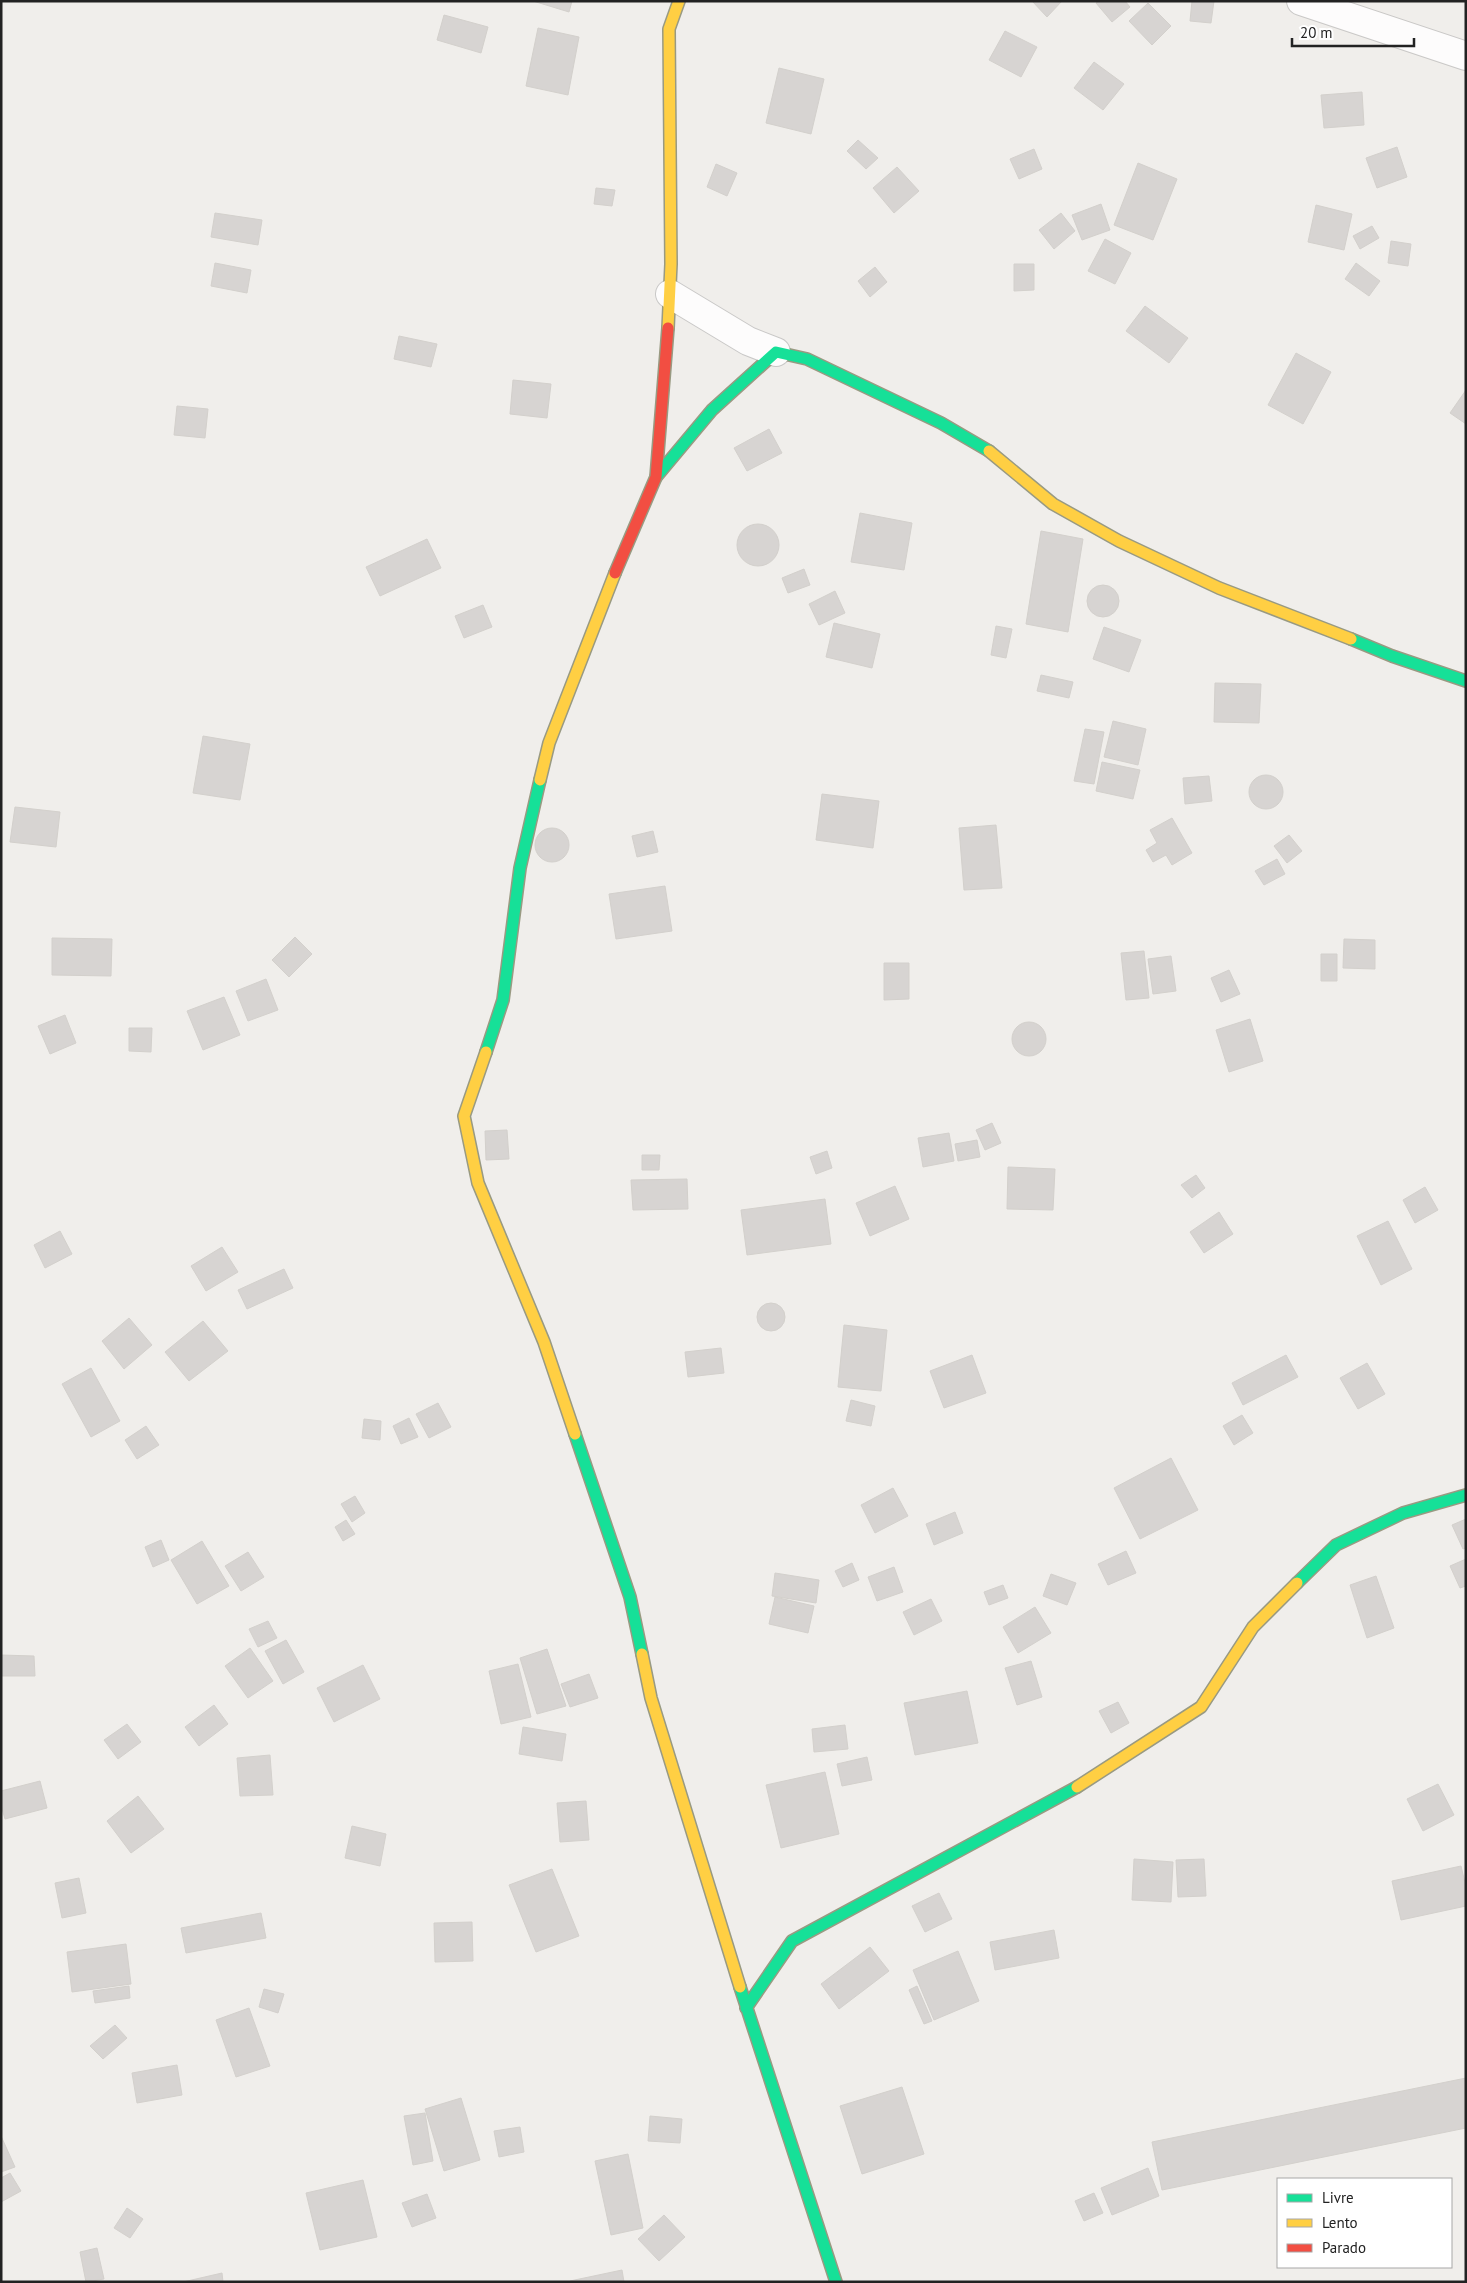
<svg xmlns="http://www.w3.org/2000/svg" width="1467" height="2283" font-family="'PT Sans',sans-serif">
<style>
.building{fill:#d7d4d2;stroke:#d3d0cc}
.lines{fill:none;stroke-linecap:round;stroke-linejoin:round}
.street-casing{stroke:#c9c8c7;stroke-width:30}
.fast-casing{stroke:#999a82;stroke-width:14}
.slow-casing{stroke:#999a82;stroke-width:14}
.jam-casing{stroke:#999a82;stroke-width:14}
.street{stroke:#fdfcfc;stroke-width:28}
.fast{stroke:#16e098;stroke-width:11}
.slow{stroke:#ffcf43;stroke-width:11}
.jam{stroke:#f24e42;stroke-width:11}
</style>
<rect width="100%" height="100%" fill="#f0eeeb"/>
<!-- building -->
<path class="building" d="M533 1H572L569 12Z
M1032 1H1062L1047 17Z
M1099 1H1125L1130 7 1112 22 1096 3Z
M1192 1H1214L1211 23 1190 21Z
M1148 3 1171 26 1152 45 1129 21Z
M444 15 488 27 481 53 437 40Z
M538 28 579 37 568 95 526 86Z
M1005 31 1037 47 1021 77 989 60Z
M1094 62 1124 84 1103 110 1074 88Z
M779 68 824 79 811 134 766 123Z
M1362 92 1364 125 1324 128 1321 95Z
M858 140 878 158 866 169 847 151Z
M1397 147 1407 177 1377 188 1366 158Z
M1034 149 1042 169 1019 179 1010 159Z
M1138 163 1177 179 1153 240 1114 225Z
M716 164 737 173 727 196 707 187Z
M897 167 919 191 894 213 873 188Z
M596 188 615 190 612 206 594 204Z
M1101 204 1110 230 1082 240 1072 215Z
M1316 205 1352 214 1344 250 1308 242Z
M215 213 262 220 258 245 211 237Z
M1061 213 1075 231 1054 249 1039 230Z
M1372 226 1379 238 1360 249 1353 236Z
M1105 239 1131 253 1115 284 1088 271Z
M1391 241 1411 244 1408 266 1388 263Z
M215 263 251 270 247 293 211 286Z
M1356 263 1380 281 1369 296 1345 279Z
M1014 264H1034V290L1014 291Z
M875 267 887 282 870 297 858 281Z
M1145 306 1188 338 1169 363 1126 331Z
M399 336 437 344 431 367 394 359Z
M1296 353 1331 372 1303 424 1268 405Z
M513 380 551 384 547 418 510 414Z
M1466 390V424L1450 413Z
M177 406 208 409 205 438 174 435Z
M769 429 782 453 747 471 734 448Z
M860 513 912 523 904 570 851 562Z
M737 545a21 21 0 1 1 42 0a21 21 0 1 1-42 0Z
M1041 531 1083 539 1068 632 1026 624Z
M427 539 441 568 380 596 366 567Z
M804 569 810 585 788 593 782 578Z
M1087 601a16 16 0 1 1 32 0a16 16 0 1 1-32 0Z
M835 591 845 613 819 625 809 604Z
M483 605 492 627 464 638 455 616Z
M834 623 880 634 872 668 826 657Z
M996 626 1012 629 1006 658 991 655Z
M1104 627 1141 640 1129 672 1093 659Z
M1041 675 1073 682 1069 698 1037 691Z
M1215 683 1261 684 1259 723 1214 722Z
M1113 721 1146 729 1138 765 1104 757Z
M1085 729 1104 732 1094 784 1074 781Z
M203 736 250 744 240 800 193 793Z
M1102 762 1140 770 1133 799 1096 791Z
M1249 792a17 17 0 1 1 34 0a17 17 0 1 1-34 0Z
M1209 776 1212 801 1185 804 1183 778Z
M822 794 879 801 873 848 816 840Z
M15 807 60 812 56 847 10 842Z
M1172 818 1192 853 1172 865 1166 855 1153 862 1146 850 1157 843 1150 830Z
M996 825 1002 888 964 890 959 828Z
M535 845a17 17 0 1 1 34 0a17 17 0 1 1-34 0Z
M653 831 658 852 637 857 632 836Z
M1289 835 1302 851 1287 863 1274 846Z
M1277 859 1285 874 1264 885 1255 871Z
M665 886 672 931 616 939 609 894Z
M295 937 312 954 289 977 272 960Z
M52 938 112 939 111 976 52 975Z
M1344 939 1375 940V969L1343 968Z
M1144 951 1149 998 1126 1000 1121 953Z
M1321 954H1337V981H1321Z
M1171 956 1176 991 1153 994 1148 959Z
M884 963H909V999L884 1000Z
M1229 970 1240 994 1221 1002 1211 978Z
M266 979 278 1010 248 1021 236 991Z
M224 997 240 1035 203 1050 187 1011Z
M65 1015 76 1043 50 1054 38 1026Z
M1250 1019 1263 1061 1229 1072 1216 1030Z
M1012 1039a17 17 0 1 1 34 0a17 17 0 1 1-34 0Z
M129 1028H152L151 1052 129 1051Z
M992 1123 1001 1143 985 1150 976 1130Z
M507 1130 509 1159 486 1160 485 1131Z
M949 1133 954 1161 923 1167 918 1138Z
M977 1140 980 1157 958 1161 955 1144Z
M827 1151 832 1168 816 1174 810 1157Z
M642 1155H660L659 1170H642Z
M1008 1167 1055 1169 1053 1210 1007 1209Z
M1196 1175 1205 1188 1192 1198 1181 1185Z
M687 1179 688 1209 633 1210 631 1180Z
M895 1186 909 1219 870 1236 856 1203Z
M1425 1187 1438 1210 1415 1223 1403 1200Z
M825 1199 831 1244 747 1255 741 1210Z
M1219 1212 1233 1234 1204 1253 1190 1232Z
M1388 1221 1412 1269 1381 1285 1357 1236Z
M60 1231 72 1254 45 1268 34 1245Z
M222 1247 238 1272 206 1291 191 1266Z
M284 1269 293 1288 247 1309 238 1290Z
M757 1317a14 14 0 1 1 28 0a14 14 0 1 1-28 0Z
M129 1318 152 1345 124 1369 102 1341Z
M203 1321 228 1351 189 1381 165 1352Z
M844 1325 887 1330 881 1391 838 1387Z
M721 1348 724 1373 688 1377 685 1352Z
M972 1355 986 1393 944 1408 930 1371Z
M1286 1355 1298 1377 1243 1405 1232 1383Z
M1367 1363 1385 1394 1358 1409 1340 1378Z
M91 1368 120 1421 91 1437 62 1384Z
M851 1400 875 1406 871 1426 846 1421Z
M438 1403 451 1427 429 1438 416 1414Z
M1242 1415 1253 1433 1234 1445 1223 1426Z
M409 1418 418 1437 401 1444 393 1426Z
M364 1419 381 1421 380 1440 362 1438Z
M146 1426 159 1445 137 1459 125 1440Z
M1171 1458 1198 1510 1140 1539 1114 1488Z
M893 1488 908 1516 875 1533 861 1505Z
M355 1496 365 1513 352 1522 341 1504Z
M955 1512 963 1533 934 1545 926 1524Z
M1466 1519V1548L1463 1549 1452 1525Z
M346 1520 355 1534 343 1541 335 1527Z
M161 1540 169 1560 153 1567 145 1547Z
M202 1541 229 1586 197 1604 171 1560Z
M1126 1551 1136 1573 1108 1585 1098 1564Z
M248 1552 264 1577 241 1591 225 1566Z
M1466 1559V1586L1460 1588 1450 1566Z
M852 1563 859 1580 843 1587 835 1571Z
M894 1567 903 1592 877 1601 868 1577Z
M775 1573 819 1580 816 1603 772 1596Z
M1051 1574 1076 1583 1067 1605 1043 1596Z
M1376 1576 1394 1628 1367 1638 1350 1585Z
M1003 1585 1008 1598 989 1605 984 1592Z
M775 1597 814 1606 808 1633 769 1624Z
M931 1599 942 1621 914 1635 903 1612Z
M1035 1607 1051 1633 1018 1653 1003 1627Z
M268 1621 277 1638 258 1647 249 1629Z
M286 1640 304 1672 283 1684 265 1651Z
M250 1648 273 1681 248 1698 225 1666Z
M547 1649 566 1706 537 1714 520 1658Z
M1 1655 34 1656 35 1676H1Z
M1031 1661 1042 1697 1017 1705 1005 1668Z
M518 1664 531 1717 501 1724 489 1671Z
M363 1665 380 1699 334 1722 317 1688Z
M589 1674 598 1698 570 1707 561 1684Z
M967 1691 978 1743 915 1755 904 1703Z
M1118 1702 1129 1723 1111 1733 1099 1711Z
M214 1705 228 1724 199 1746 185 1727Z
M127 1724 141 1742 118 1759 104 1740Z
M845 1725 848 1749 814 1752 812 1729Z
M523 1727 566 1734 562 1761 519 1754Z
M270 1755 273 1795 240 1796 237 1758Z
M867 1757 872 1780 842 1786 837 1764Z
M825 1772 839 1834 781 1848 766 1785Z
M40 1781 47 1808 5 1819 1 1805V1791Z
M1438 1784 1454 1815 1423 1831 1407 1799Z
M138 1796 164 1829 131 1853 107 1821Z
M586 1801 589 1840 560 1842 557 1803Z
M352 1826 386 1834 380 1866 345 1858Z
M1134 1859 1173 1862 1171 1902 1132 1900Z
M1204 1859 1206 1896 1178 1897 1176 1860Z
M1461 1866 1466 1887V1906L1401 1920 1392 1881Z
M552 1869 579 1936 536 1952 509 1885Z
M79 1878 86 1913 62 1918 55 1883Z
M939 1893 952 1919 925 1932 912 1906Z
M261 1913 266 1938 186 1953 181 1928Z
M472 1922 473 1961 435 1962 434 1923Z
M1054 1930 1059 1958 995 1970 990 1942Z
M126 1944 131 1984 72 1992 67 1952Z
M870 1947 889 1971 839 2009 821 1984Z
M958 1951 979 2001 934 2020 913 1970Z
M129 1986 130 1998 95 2003 93 1991Z
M917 1986 932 2021 924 2024 909 1990Z
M264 1989 284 1994 278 2013 259 2007Z
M249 2008 270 2066 236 2077 216 2020Z
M115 2025 127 2038 103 2059 90 2046Z
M177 2065 182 2095 137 2103 132 2073Z
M1466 2078V2128L1162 2190 1152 2142Z
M902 2087 924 2154 862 2174 840 2106Z
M461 2098 480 2160 444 2171 425 2109Z
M425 2113 433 2161 413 2165 404 2116Z
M650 2116 682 2119 680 2143 648 2141Z
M520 2127 524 2152 499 2157 494 2131Z
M1 2136 15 2167 1 2172Z
M628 2154 643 2228 611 2235 595 2161Z
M1148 2168 1159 2196 1112 2215 1101 2188Z
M10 2173 21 2191 1 2202V2178Z
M363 2180 377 2237 320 2250 306 2193Z
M1094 2193 1103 2213 1084 2221 1075 2201Z
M427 2194 436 2218 412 2227 402 2203Z
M127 2208 143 2219 130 2238 114 2228Z
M664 2215 685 2237 659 2261 638 2239Z
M97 2248 104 2279 86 2282 80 2252Z
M622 2270 624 2282H570V2281Z
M222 2273 223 2282H183Z"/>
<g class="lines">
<defs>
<path id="street" d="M1301 1 1466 56
M670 294 748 341 776 352"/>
<path id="fast" d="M656 477 712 410 776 352 807 359 941 423 989 451
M1351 639 1392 656 1466 681
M486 1052 503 1000 520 868 540 780
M575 1434 630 1597 642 1654
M1297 1583 1336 1545 1403 1513 1466 1495
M740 1987 836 2282
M746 2008 792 1941 1077 1787"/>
<path id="slow" d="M668 328 671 264 669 29 679 1
M989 451 1053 504 1119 541 1219 588 1351 639
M540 780 549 743 615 573
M486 1052 464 1116 478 1183 544 1342 575 1434
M642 1654 651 1698 740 1987
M1077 1787 1201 1707 1253 1627 1297 1583"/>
<path id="jam" d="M615 573 656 477 668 328"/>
</defs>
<!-- street casing -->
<use href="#street" class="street-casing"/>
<!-- fast casing -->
<use href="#fast" class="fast-casing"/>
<!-- slow casing -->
<use href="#slow" class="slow-casing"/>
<!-- jam casing -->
<use href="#jam" class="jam-casing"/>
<!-- street -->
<use href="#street" class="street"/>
<!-- fast -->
<use href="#fast" class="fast"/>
<!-- slow -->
<use href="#slow" class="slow"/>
<!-- jam -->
<use href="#jam" class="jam"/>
</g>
<!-- border -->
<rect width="1467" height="2283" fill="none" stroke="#222222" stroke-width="5"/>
<!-- legend -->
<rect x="1277" y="2178" width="175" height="90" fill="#ffffff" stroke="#a7a7a7"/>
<rect x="1287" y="2194" width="25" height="8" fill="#16e098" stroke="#a7a7a7"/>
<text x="1322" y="2203" font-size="15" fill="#222222">Livre</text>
<rect x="1287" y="2219" width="25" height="8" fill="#ffcf43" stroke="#a7a7a7"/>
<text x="1322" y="2228" font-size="15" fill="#222222">Lento</text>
<rect x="1287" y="2244" width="25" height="8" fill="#f24e42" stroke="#a7a7a7"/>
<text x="1322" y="2253" font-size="15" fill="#222222">Parado</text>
<!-- scale -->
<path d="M1292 38v8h122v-8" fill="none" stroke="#222222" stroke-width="2.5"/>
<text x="1300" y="38" font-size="15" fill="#222222" stroke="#ffffff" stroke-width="4" paint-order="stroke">20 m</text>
</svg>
